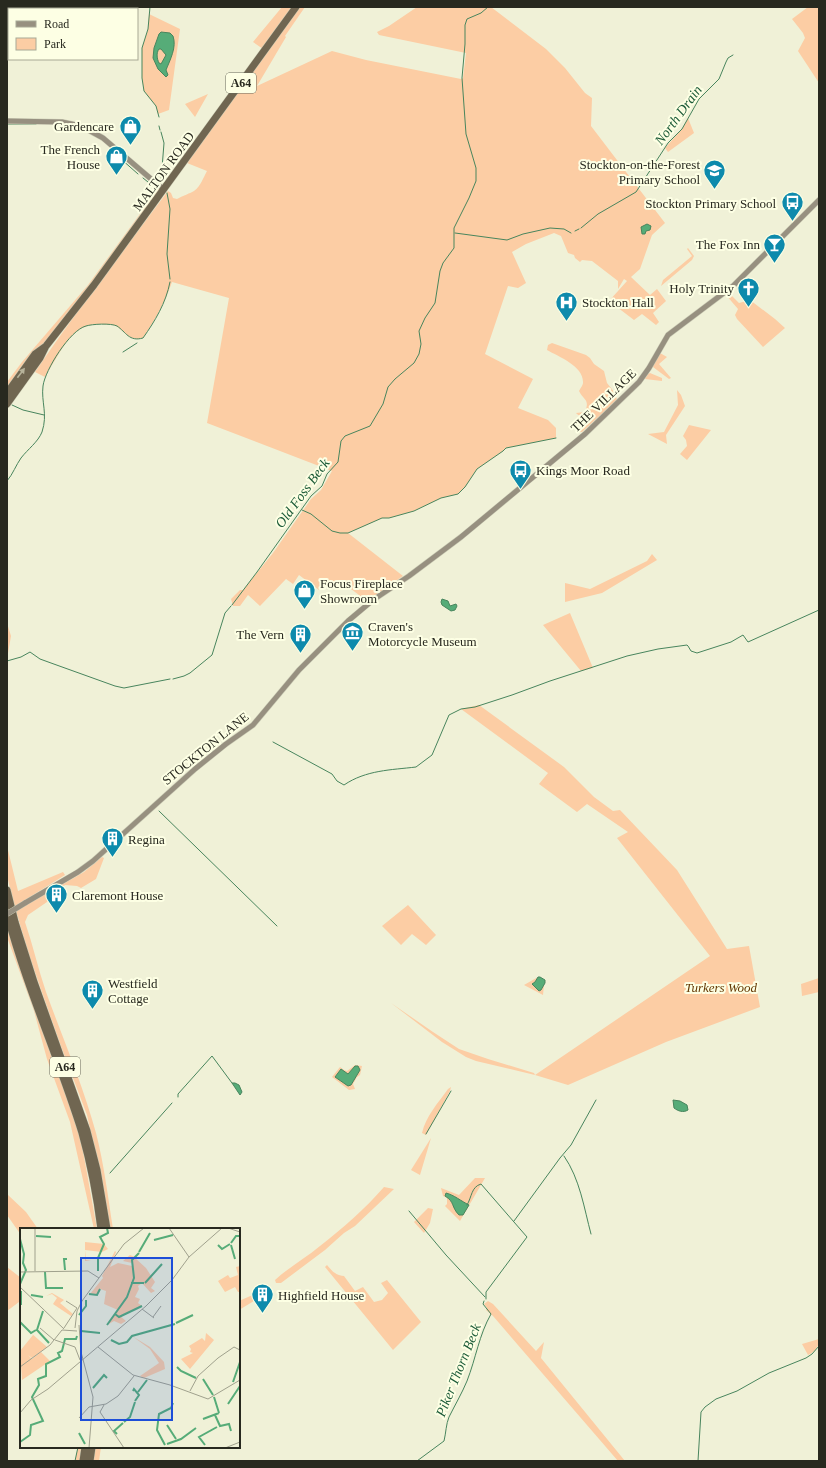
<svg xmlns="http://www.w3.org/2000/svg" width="826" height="1468" font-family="'Times New Roman',serif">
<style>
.green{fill:#fccda4}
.water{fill:#56ac78;stroke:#48855d;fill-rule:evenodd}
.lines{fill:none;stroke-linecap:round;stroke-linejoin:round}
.stream{stroke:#48855d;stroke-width:1}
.secondary-casing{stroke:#cccdb6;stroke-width:6}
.highway-casing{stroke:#cccdb6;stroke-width:8}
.secondary{stroke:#979080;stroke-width:5}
.highway{stroke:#706651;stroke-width:7}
.secondary-bridge-casing{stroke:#cccdb6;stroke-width:6;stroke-linecap:butt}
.secondary-bridge{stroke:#979080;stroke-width:5}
.oneway{fill:#b6b29a}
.labels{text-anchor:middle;stroke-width:4;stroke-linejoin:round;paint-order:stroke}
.shield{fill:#fdffe4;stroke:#68695a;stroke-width:1}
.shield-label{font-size:12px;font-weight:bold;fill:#28291f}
.poi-label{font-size:13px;fill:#28291f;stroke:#fdffe4;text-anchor:start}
.street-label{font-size:13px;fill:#28291f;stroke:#fdffe4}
.park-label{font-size:13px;font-style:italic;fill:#643903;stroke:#fdffe4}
.water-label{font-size:14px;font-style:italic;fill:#1d5c39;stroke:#fdffe4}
.inset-river{fill:none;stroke:#56ac78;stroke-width:2}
.inset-road{fill:none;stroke:#a0a18d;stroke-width:1}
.view{fill:#1d4ed8;fill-opacity:0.15;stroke:#1d4ed8;stroke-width:2}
.inset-edge{fill:none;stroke:#28291f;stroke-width:2}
</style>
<rect width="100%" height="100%" fill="#f0f1d7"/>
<!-- green -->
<path class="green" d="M282 7H292L263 49 253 42Z
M300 7H305L285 36 286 37 257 86 332 51 366 60 461 79 463 78 466 53 379 35 377 32 389 26 417 7H491L546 49 565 68 585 93 592 98 591 126 665 223 652 235 640 269 631 277 650 295 657 289 666 301 653 313 659 322 656 325 642 314 634 320 609 301 627 281 624 279 618 289V281L592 261 582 260 580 262 575 258 574 255 568 253 561 236 554 233 526 244 512 252 526 283 518 288 508 286 485 354 533 379 518 408 548 420 556 428V438L506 448 503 451 477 469 465 487 458 494 441 498 414 511 389 518H382L348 533 403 576 367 601 343 583 339 587 330 582 327 586 323 583 319 590 299 575 293 584 286 579 260 606 248 595 240 606H233L231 599 240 590H243L273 553 311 499 321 490 332 471 207 423 229 298 172 282C165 302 155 320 143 338 129 342 126 332 116 326 112 324 106 325 101 324 71 323 62 351 47 373L45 377 35 372C77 310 123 251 168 191L171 193 173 198 177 199C182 196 191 193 194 191 201 186 203 178 207 171L187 163Z
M808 7H819V83L798 51 805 38 803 33 792 19Z
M149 14 180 29 169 110 158 114 156 106 144 91 142 78V48L148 29Z
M208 94 195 117 185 104Z
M688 118 694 133 668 152 665 148 682 129Z
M159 188 161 190 87 289 7 390V382L22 362 88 285Z
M688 248 694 256 692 260 661 286 663 280 692 256 687 249Z
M729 293 739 303 750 300 775 319 785 328 763 347 737 319 735 315 738 309 726 295Z
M552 343 586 355 590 358 594 364 604 371 607 383 615 393 617 400 582 432H580V428L588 420C585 416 579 417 576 413L585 412C590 399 584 401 579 391 580 389 583 385 583 383 584 366 559 357 547 350L548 345Z
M660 353 667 357 659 364 671 378 669 379 653 367V364Z
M650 373 662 378V381L645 379 648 374Z
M677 390 681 395 685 406 666 435 667 444 648 434 664 432 678 405Z
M689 425 711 430 687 460 680 454 687 446 686 440 683 436Z
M652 554 657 560 602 593 565 602V583L590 589 647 561Z
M570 613 593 668 581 671 543 625Z
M7 623 11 636 7 659V674Z
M479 705 564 767 594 797 613 811 620 810 677 870 727 949 749 946 760 1007 666 1042 568 1085 535 1075 476 1061 466 1057 442 1042 391 1003 433 1032 459 1049 488 1059 534 1073 535 1075 710 956 617 838 628 832 587 804 577 812 539 784 548 773 461 709Z
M7 846 18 891 63 872 65 875 14 907 7 875Z
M102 857 104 858 96 879 81 888 77 886 65 885 47 902 28 915 25 922C33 945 38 969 46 992 63 1039 83 1085 96 1133 104 1164 108 1197 113 1229H110L102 1183 87 1115 59 1041 29 955 16 911 84 872Z
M408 905 436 935 426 945 412 934 401 945 382 926Z
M7 919 81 1140 97 1229H94L70 1122 47 1059 34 1011 7 937Z
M538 977 535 982 533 983 541 990 544 985 543 995 524 985Z
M819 978V992L802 996 801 984Z
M355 1065 362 1066 360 1075 357 1077 353 1084 355 1089 349 1090 332 1077 340 1067 344 1070 347 1071Z
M451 1087 450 1091 426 1135 422 1133C426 1116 438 1103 448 1089Z
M431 1138 420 1175 411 1170Z
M475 1178H485L460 1221 445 1206 447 1204V1198L443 1196 441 1188 459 1195Z
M384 1187 394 1189 355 1226 344 1233 325 1250 281 1283H276L275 1280C289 1267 306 1258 320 1246 343 1228 365 1209 384 1187Z
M7 1194 26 1212 38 1229H21V1235L7 1215Z
M428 1208 433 1209 430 1223 424 1233 414 1222Z
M327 1265C332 1271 335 1275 344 1276L355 1291 363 1287 374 1302 382 1300 388 1293 381 1283 387 1280 421 1322 393 1350 325 1267Z
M7 1267 21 1278V1304L19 1302 7 1311Z
M266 1289H269V1292L239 1310V1301Z
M488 1301 493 1304 536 1351 544 1342 541 1358 625 1461H618L493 1316 486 1310 487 1308 484 1304Z
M819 1339C819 1347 815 1352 808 1355L802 1344Z
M78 1447H82L80 1461H75Z
M95 1447H101L99 1461H93Z"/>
<!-- water -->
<path class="water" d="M161 32 170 33 173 36C177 47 170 60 166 70L168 75 166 77 158 69 153 58 154 48 159 34ZM159 49H161L166 55 161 64 159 63C157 59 156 53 159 49Z
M647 224 651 226 650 230 646 231 645 234H642L641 227Z
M442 599 448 601 450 606 456 604 457 606 455 610 451 611 442 605 441 602Z
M538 977H540L545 980V983L541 990 539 991 532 984 535 982Z
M355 1066H358L360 1070 351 1085 348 1086 335 1077 341 1069 348 1074Z
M232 1083H235L239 1085 242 1092 240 1095Z
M673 1100 680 1101 687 1105 688 1110C683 1113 678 1111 674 1108Z
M446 1193C454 1195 461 1201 469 1205L463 1215H459C451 1207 455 1202 445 1196Z"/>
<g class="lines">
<!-- stream -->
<path class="stream" d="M150 7 148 29 142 48V78L144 91 156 106 159 117
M7 124H36
M159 126 160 130
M161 132 164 143 161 181
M121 159 138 174
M143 178 153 186
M167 193 170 209 167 254 170 279
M581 228 598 214 636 192 668 143 682 129 699 99 719 79 726 62 728 58 733 55
M575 231 579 229
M455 233 507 240 523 234 550 228 564 229 571 233
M123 352 137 343
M12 405 23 410 44 415
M7 481C13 474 16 465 21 458 28 449 38 442 42 432 48 414 41 402 43 386 45 370 70 330 86 326 92 324 111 323 117 326 126 332 129 342 143 338 155 321 166 303 170 282
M302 510 311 514 332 531 340 533H348L382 518H389L414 511 441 498 458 494 465 487 477 469 503 451 506 448 556 438
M232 605 257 572 311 496 322 486 327 474 338 462 341 441 345 436 370 426 383 404 388 387 395 379 414 363 419 354 421 344 419 331 425 318 435 303 440 271 443 263 454 248V228L469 198 476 181V168L466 134 462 78 465 44V25L467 19 481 13 488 7
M7 661 21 657 30 652 40 659 51 663 115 686 124 688 170 679
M173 679 184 676 190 673 212 655 225 613 231 606
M273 742 332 774 337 781 344 785C366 770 391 770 416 767L432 755 449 715 461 709 475 707 512 695 550 681 627 656 658 649 687 645 688 646 691 651 697 653 731 642 743 635 748 642 819 610
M159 811 277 926
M178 1097V1094L212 1056 232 1083
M426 1134 451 1091
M564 1156C580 1179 584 1208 591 1234
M110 1173 172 1103
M467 1205C472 1197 471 1187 481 1184L527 1237 486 1292V1299
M409 1211 446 1255 485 1297
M514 1221 560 1158 571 1145 596 1100
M75 1461 78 1447
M417 1461 444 1441C446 1433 446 1424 449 1417 455 1405 462 1393 467 1381 476 1358 479 1335 491 1314L483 1304 484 1301
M698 1461 701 1412 705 1407 716 1399 737 1391 769 1373 806 1358 812 1354 819 1346"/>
<defs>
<path id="secondary" d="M7 121 62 122 81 126 103 138 164 190
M25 903 78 872 93 861 195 769 226 744 253 725 299 670 348 621 373 600 409 576 461 537 585 434 639 382 649 368 668 335 733 286 819 200"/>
<path id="highway" d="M7 393 35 354 46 346 94 285 296 7
M7 404 40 358 45 348
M7 890 15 922 34 982 87 1131 97 1170 107 1229
M7 914C27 989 59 1059 82 1133 91 1165 97 1197 101 1229
M83 1461 85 1447
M90 1461 92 1447"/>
</defs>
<!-- secondary casing -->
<use href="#secondary" class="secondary-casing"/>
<!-- highway casing -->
<use href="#highway" class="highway-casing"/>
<!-- secondary -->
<use href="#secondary" class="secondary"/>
<!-- highway -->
<use href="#highway" class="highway"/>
<defs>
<path id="secondary-bridge" d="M7 914 25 903"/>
</defs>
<!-- secondary-bridge casing -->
<use href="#secondary-bridge" class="secondary-bridge-casing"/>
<!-- secondary-bridge -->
<use href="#secondary-bridge" class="secondary-bridge"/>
</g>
<!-- one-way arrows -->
<defs><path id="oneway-solid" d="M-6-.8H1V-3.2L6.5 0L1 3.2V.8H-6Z"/></defs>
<use class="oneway" href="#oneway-solid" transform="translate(21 373) rotate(-53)"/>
<!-- icons -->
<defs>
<symbol id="shop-pin" viewBox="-11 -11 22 30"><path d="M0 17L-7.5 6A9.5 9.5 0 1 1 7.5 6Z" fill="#0d8aac" stroke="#fdffe4"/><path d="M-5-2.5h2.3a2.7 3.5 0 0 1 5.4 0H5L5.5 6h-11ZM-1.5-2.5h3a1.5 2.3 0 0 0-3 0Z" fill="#fff"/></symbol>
<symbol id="school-pin" viewBox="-11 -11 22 30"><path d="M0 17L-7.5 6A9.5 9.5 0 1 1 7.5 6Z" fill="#0d8aac" stroke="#fdffe4"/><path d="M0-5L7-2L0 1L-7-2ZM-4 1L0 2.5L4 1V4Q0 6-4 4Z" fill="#fff"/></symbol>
<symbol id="bus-pin" viewBox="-11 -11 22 30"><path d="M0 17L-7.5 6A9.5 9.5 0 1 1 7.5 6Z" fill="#0d8aac" stroke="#fdffe4"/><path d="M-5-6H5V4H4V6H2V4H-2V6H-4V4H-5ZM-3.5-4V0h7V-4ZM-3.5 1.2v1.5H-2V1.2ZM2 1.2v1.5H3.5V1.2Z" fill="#fff"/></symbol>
<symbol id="bar-pin" viewBox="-11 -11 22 30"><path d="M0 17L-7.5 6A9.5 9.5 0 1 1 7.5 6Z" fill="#0d8aac" stroke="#fdffe4"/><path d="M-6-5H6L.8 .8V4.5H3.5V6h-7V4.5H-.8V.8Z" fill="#fff"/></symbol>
<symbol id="church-pin" viewBox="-11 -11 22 30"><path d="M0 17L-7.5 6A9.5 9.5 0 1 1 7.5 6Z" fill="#0d8aac" stroke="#fdffe4"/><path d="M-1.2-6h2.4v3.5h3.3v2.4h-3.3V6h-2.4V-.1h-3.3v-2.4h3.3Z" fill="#fff"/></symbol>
<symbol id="hospital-pin" viewBox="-11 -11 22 30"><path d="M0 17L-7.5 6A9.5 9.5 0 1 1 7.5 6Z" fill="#0d8aac" stroke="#fdffe4"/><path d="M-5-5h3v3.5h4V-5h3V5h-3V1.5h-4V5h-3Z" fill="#fff"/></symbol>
<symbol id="museum-pin" viewBox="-11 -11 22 30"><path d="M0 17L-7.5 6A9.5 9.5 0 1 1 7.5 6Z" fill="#0d8aac" stroke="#fdffe4"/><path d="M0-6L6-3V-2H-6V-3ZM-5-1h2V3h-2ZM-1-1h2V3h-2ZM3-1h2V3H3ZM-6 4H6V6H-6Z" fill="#fff"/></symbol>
<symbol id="building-pin" viewBox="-11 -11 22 30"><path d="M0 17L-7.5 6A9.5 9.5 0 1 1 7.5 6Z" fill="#0d8aac" stroke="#fdffe4"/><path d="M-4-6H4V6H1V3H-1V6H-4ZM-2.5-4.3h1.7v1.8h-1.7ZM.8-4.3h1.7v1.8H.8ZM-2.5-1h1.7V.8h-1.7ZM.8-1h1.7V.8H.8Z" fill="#fff"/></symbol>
</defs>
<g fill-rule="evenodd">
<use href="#shop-pin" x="118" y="114" width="25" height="34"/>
<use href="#shop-pin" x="104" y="144" width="25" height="34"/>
<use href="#school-pin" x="702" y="158" width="25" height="34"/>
<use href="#bus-pin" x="780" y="190" width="25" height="34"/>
<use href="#bar-pin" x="762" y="232" width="25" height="34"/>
<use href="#church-pin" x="736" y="276" width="25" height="34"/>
<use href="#hospital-pin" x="554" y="290" width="25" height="34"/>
<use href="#bus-pin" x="508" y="458" width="25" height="34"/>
<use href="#shop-pin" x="292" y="578" width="25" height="34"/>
<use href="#museum-pin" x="340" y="620" width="25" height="34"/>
<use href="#building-pin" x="288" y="622" width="25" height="34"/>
<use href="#building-pin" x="100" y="826" width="25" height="34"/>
<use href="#building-pin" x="44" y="882" width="25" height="34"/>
<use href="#building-pin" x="80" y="978" width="25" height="34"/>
<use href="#building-pin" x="250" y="1282" width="25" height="34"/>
</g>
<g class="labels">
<!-- shield labels -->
<g class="shield">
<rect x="226" y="73" width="30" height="20" rx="3"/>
<rect x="50" y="1057" width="30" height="20" rx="3"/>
</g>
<g class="shield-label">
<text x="241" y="87">A64</text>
<text x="65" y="1071">A64</text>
</g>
<!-- poi labels -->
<g class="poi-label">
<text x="114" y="131" text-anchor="end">Gardencare</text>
<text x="100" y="154" text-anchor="end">The French<tspan x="100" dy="15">House</tspan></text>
<text x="700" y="169" text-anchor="end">Stockton-on-the-Forest<tspan x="700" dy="15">Primary School</tspan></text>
<text x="776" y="208" text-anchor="end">Stockton Primary School</text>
<text x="760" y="249" text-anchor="end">The Fox Inn</text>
<text x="734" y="293" text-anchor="end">Holy Trinity</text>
<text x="582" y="307">Stockton Hall</text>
<text x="536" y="475">Kings Moor Road</text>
<text x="320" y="588">Focus Fireplace<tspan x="320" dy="15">Showroom</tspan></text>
<text x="368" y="631">Craven's<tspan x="368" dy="15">Motorcycle Museum</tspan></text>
<text x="284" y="639" text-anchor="end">The Vern</text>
<text x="128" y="844">Regina</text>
<text x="72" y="900">Claremont House</text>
<text x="108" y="988">Westfield<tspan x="108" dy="15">Cottage</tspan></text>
<text x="278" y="1300">Highfield House</text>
</g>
<!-- street labels -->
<g class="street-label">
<text transform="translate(163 171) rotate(-54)" y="5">MALTON ROAD</text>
<text transform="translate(603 400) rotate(-44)" y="5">THE VILLAGE</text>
<text transform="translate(205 748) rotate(-39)" y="5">STOCKTON LANE</text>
</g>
<!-- park labels -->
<g class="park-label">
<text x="721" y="992">Turkers Wood</text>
</g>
<!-- water labels -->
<g class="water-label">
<text transform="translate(678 115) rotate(-54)" y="5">North Drain</text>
<text transform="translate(302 493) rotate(-54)" y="5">Old Foss Beck</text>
<text transform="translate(458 1370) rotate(-68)" y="5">Piker Thorn Beck</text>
</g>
</g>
<!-- overview -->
<g transform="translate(20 1228)">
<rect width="220" height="220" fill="#f0f1d7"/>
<path d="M65 14 84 16 88 21 82 24 65 22 66 32 71 33H65ZM95 23 96 24 90 39 98 35 112 38V35L103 33 110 27 115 29 119 25 115 30 126 40 135 54 131 60 135 63 131 65 122 55 118 58 119 61 115 69 120 71 118 75 122 78 100 88 106 93 101 96 94 93 87 97 98 82 84 76 86 63 80 61 77 67 70 66 83 50 82 48ZM220 38V64H218L215 59 205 64 198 53 208 47 210 50 218 47 216 39ZM32 65 44 72 40 75 53 86 51 88 33 76 37 70 32 66 26 68ZM11 105 27 119 12 130 8 127 12 131 21 124 30 133 2 152 0 123 13 107ZM186 105 194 112 170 141 161 131 173 125 170 124 171 121 169 118 182 110 185 113ZM112 108 130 119 144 134 145 141 124 150 120 148 139 135 130 121Z" fill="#fccda4"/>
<path class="inset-river" d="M16 8 31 9M0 11 4 26 3 35 6 42 0 56M134 12 153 7M211 15 216 8H220M198 17 202 21 210 16M211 17 215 31M119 24 130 5M45 42 44 31H47M78 43V30L84 16 80 9 88 5 87 0M25 44 26 60H43M111 55H124M125 55 142 36M1 63V77M69 66 77 67 80 61M11 67 23 69M23 83 17 102 29 115M95 86 99 89 122 78M59 87 66 78V72M0 94 11 105 16 102M156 95 173 87M87 97 107 69 114 50 112 32 119 25M61 103 80 105M91 112 99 116 107 114 112 108 155 96M157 139 161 143 176 150M183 151 193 167M213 154 220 134M73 160 84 147 87 150M113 163 114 161 119 167 115 173M118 164 127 152M194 169 199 185M208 176 220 158M195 187 200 198 209 196 211 203M183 191 199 185M104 194 110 189 115 174M147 197 156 211M59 205 65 216M97 206 94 203 103 195M0 214 10 207 11 197 23 193 12 169 19 157 18 151 26 148V136L40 129 38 125 42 123 45 111H56L57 108M147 216 161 211 176 200M145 217 137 202 139 186 151 180 153 175M185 217 179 209 197 199"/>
<path class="inset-road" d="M149 0 169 29M208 0 220 4M15 43V0M0 44 68 43 79 50M0 59 44 101M122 81 134 90M133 89 141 78M59 97 61 124 73 169 69 220M20 100 34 112M44 100 57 80 46 73M55 100 57 83 62 73 104 16 124 0M42 102 57 103M35 112 55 119 60 132M78 119 113 147 150 157 188 171 220 152M0 139 30 117 42 102M170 163 178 148 198 130 214 119 220 122M84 177 80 184 104 220M0 185 11 172 28 161 126 78 152 52 169 29 202 0M59 190 69 179 86 176 98 168 114 148M205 220 220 214"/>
<path class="view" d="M61 30H152V192H61Z"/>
<rect width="220" height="220" class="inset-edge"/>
</g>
<!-- border -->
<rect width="826" height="1468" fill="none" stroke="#28291f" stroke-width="16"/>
<!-- legend -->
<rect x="8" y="8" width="130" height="52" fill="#fdffe4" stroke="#a8a995"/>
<rect x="16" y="21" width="20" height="6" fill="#979080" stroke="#a8a995"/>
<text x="44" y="28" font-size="12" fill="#28291f">Road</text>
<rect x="16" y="38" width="20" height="12" fill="#fccda4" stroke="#a8a995"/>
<text x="44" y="48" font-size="12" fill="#28291f">Park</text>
</svg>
